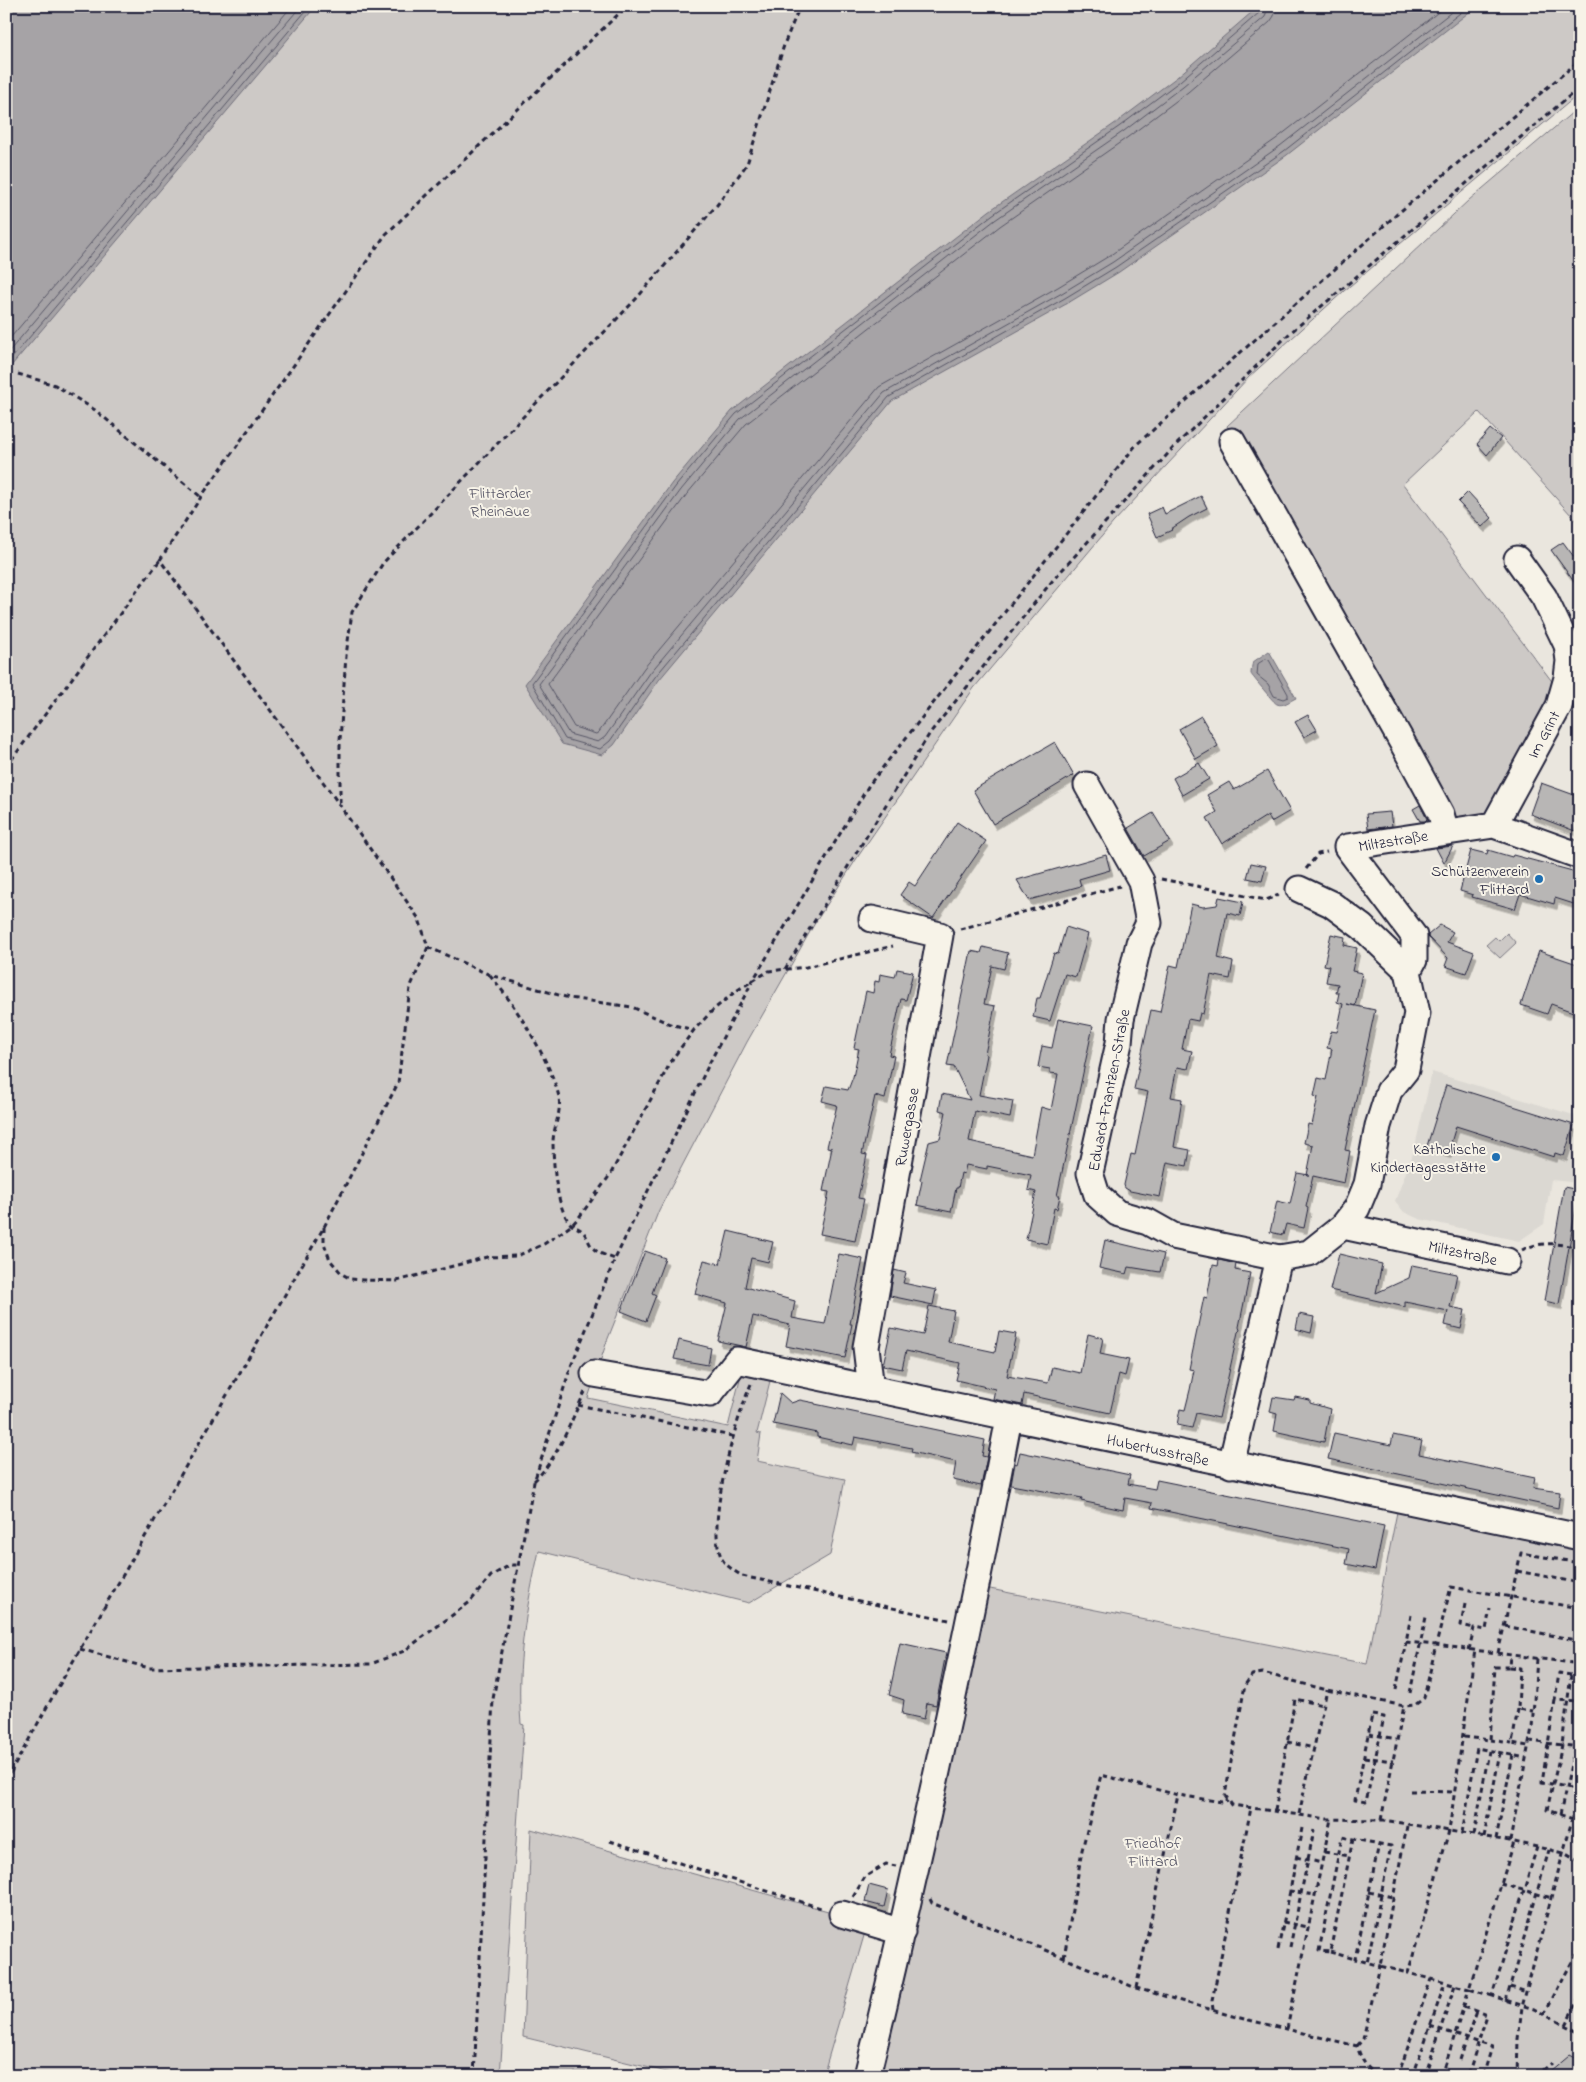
<svg xmlns="http://www.w3.org/2000/svg" width="1586" height="2082" font-family="'Indie Flower',sans-serif">
<style>
.built{fill:#dbd8d2}
.green{fill:#cdc9c6;stroke:#787680}
.water{fill:#a6a3a6;stroke:#716f7b}
.lines{fill:none;stroke-linecap:round;stroke-linejoin:round}
.shore{stroke:#575666;stroke-width:1}
.building{fill:#b8b6b5;stroke:#22223b;filter:url(#shadow)}
.minor-casing{stroke:#22223b;stroke-width:29}
.path{stroke:#22223b;stroke-width:3;stroke-dasharray:5 4;stroke-linecap:butt}
.minor{stroke:#f7f3e8;stroke-width:25}
.poi-dot{fill:#1f6fb2;stroke:#f7f3e8;stroke-width:2}
.labels{text-anchor:middle;stroke-width:4;stroke-linejoin:round;paint-order:stroke}
.park-label{font-size:16px;fill:#555465;stroke:#f7f3e8}
.street-label{font-size:16px;fill:#22223b;stroke:#f7f3e8}
.poi-label{font-size:16px;fill:#22223b;stroke:#f7f3e8;text-anchor:end}
</style>
<defs>
<filter id="shadow"><feDropShadow dx="3" dy="5.5" stdDeviation="0" flood-color="#0004"/></filter>
</defs>
<rect width="100%" height="100%" fill="#eae6de"/>
<filter id="ink" filterUnits="userSpaceOnUse"><feTurbulence type="fractalNoise" baseFrequency=".02" numOctaves="2"/><feDisplacementMap in="SourceGraphic" scale="10" xChannelSelector="R" yChannelSelector="G"/><feConvolveMatrix kernelMatrix="1 2 1 2 8 2 1 2 1" color-interpolation-filters="sRGB"/></filter>
<g filter="url(#ink)">
<!-- built -->
<path class="built" d="M1432 1072 1580 1117V1183L1551 1180 1544 1224 1519 1241 1419 1219 1404 1212 1395 1201 1414 1151Z"/>
<!-- green -->
<path class="green" d="M6 6H1580V93L1344 291 1249 377 1113 523 974 688 859 855 815 923 747 1042 659 1210 607 1341 588 1398 728 1427 741 1375 770 1381 757 1433 761 1434 757 1461 845 1479 830 1555 749 1603 539 1551C526 1609 516 1665 521 1724L524 1725 500 2076H6Z
M1580 106V525L1479 412 1403 484 1557 688 1496 812 1445 825 1227 426 1469 200Z
M1507 933 1516 943 1500 958 1486 945 1495 937 1499 941Z
M1397 1512 1580 1545V2076H873L980 1587 1367 1664Z
M531 1829 868 1922 823 2076H683L523 2037Z
M506 2070 629 2072 647 2076H506Z"/>
<!-- water -->
<path class="water" d="M6 6H316L6 372Z
M1259 6H1477L1287 155 1119 272 1068 303 892 401 659 680 614 745 602 755 562 744 525 684 672 483 732 411 989 211 1117 122 1177 77Z
M1269 651 1296 698C1291 700 1283 707 1277 704 1275 704 1252 676 1251 674 1251 670 1252 665 1253 662Z"/>
<g class="lines">
<!-- shore -->
<path class="shore" d="M1262 6 1260 12 1180 81 1120 126 992 215 736 414 676 486 532 683 565 739 600 749 610 741 655 677 889 397 1065 298 1116 267 1284 151 1469 6
M1268 6 1265 17 1183 86 1124 131 995 220 740 419 681 490 539 684 569 734 598 742 605 737 650 673 884 393 1062 293 1113 262 1280 146 1459 6
M1276 6 1274 16 1270 22 1188 92 1128 137 1000 226 746 424 687 494 548 684 574 727 596 734 599 732 644 668 879 387 1058 287 1109 256 1276 139 1446 6
M6 343 292 6
M6 355 301 6
M6 365 310 6
M1266 659 1269 660 1288 694V697L1283 699 1274 696 1268 684 1257 675 1258 664Z"/>
</g>
<!-- building -->
<path class="building" d="M1490 429 1501 438 1487 455 1477 444Z
M1468 492 1492 518 1482 527 1458 502Z
M1201 496 1207 508 1189 517 1171 529 1172 530 1157 537 1147 514 1162 507 1165 514Z
M1563 542 1580 565V590L1551 550Z
M1308 715 1317 730 1304 737 1295 722Z
M1201 716 1218 746 1196 759 1179 729Z
M1055 742 1074 775 993 824 973 790Z
M1199 763 1209 779 1182 795 1173 778Z
M1267 771 1290 811 1271 822 1268 815 1222 844 1207 818 1217 812 1207 795 1229 782 1234 790Z
M1541 783 1580 797V818L1575 831 1530 814Z
M1420 805 1427 819 1425 821H1420L1413 809Z
M1390 812 1392 826 1368 829 1366 814Z
M1153 813 1170 841 1144 856 1128 828Z
M957 822 986 841 933 918 900 895 909 882 915 886Z
M1453 846 1444 863 1436 848Z
M1471 850 1487 854 1488 850 1512 857 1513 855 1580 873V906L1555 898 1554 904 1520 894 1515 909 1472 897 1473 895 1460 891Z
M1106 855 1110 870 1079 879 1081 886 1029 900 1017 880Z
M1251 863 1266 866 1262 881 1247 878Z
M1219 897 1243 902 1240 916 1227 913 1218 958 1233 962 1230 979 1211 975 1203 1014 1200 1013 1198 1021 1188 1019 1182 1049 1192 1051 1188 1069 1177 1067 1171 1097 1182 1099 1174 1147 1190 1150 1187 1166 1167 1162 1160 1197 1130 1191 1125 1188 1124 1185 1131 1154 1135 1155 1148 1092 1134 1089 1151 1010 1160 1012 1170 965 1178 967 1191 904 1203 907 1217 905Z
M1440 925 1453 932 1447 942 1474 952 1466 973 1445 966 1448 958 1428 937V935Z
M1066 927 1088 934 1076 977 1065 974 1050 1021 1033 1017 1037 998H1040L1054 953 1058 954Z
M1331 934 1345 937 1344 945 1357 948 1352 971 1362 973 1355 1006 1347 1004 1375 1010 1345 1150 1350 1151 1344 1183 1313 1176 1306 1207 1308 1208 1304 1228 1286 1224 1283 1235 1270 1232 1277 1201 1290 1204 1297 1173 1309 1175H1307L1313 1145 1304 1143 1308 1124 1312 1125 1318 1097 1314 1096 1318 1078 1326 1080 1332 1049 1327 1048 1331 1031 1337 1032 1343 1004 1337 1002 1339 993H1336L1338 984 1326 982 1329 966 1324 965Z
M983 947 1008 953 1004 969 992 966 984 1004 995 1006 985 1054 987 1055 979 1095 1013 1101 1010 1118 975 1111 969 1141 1032 1155 1041 1107 1051 1110 1058 1074 1050 1073V1069L1038 1067 1042 1046 1052 1048 1058 1019 1093 1026 1057 1196H1060L1057 1209 1054 1208 1047 1244 1026 1239 1036 1192 1028 1190 1031 1175 987 1166V1169L966 1165 964 1174 961 1173 958 1188H956L951 1212 917 1205 922 1181 920 1180 929 1142 940 1139 946 1112 939 1110 942 1094 970 1100 954 1067 947 1066 971 951 981 953Z
M1539 951 1580 965V1010L1574 1008 1573 1012 1551 1004 1547 1014 1521 1005Z
M897 969 913 972 906 1000 901 999 889 1055 894 1056 885 1099 875 1096 862 1154 867 1155 858 1198 864 1199 855 1241 820 1234 829 1192 823 1191 832 1148 827 1147 837 1105 822 1101 826 1086 848 1090 853 1077 859 1049 854 1048 866 991 873 993 875 981 879 982 880 974 895 977Z
M1446 1085 1574 1125 1564 1156 1555 1153 1554 1157 1456 1126 1448 1153 1427 1146Z
M1564 1187 1579 1190 1559 1304 1544 1301Z
M728 1231 773 1242 768 1262 751 1258 745 1287 795 1301 792 1318 825 1324 839 1254 863 1259 850 1324H852L845 1358 786 1346 790 1325 753 1316 746 1347 718 1341 727 1303 695 1294 704 1260 720 1264Z
M1105 1240 1164 1254 1160 1272 1129 1267 1127 1274 1099 1268Z
M645 1251 665 1258 652 1293 656 1295 646 1321 621 1311Z
M1339 1254 1382 1264 1376 1293 1409 1278 1412 1265 1457 1274 1450 1307 1465 1310 1461 1329 1445 1325 1448 1311 1405 1302V1307L1330 1290Z
M1219 1260 1236 1264 1235 1270 1250 1273 1239 1327 1240 1330 1238 1332 1219 1418 1196 1413 1192 1428 1177 1425 1180 1409 1185 1410 1190 1390 1194 1370 1189 1369 1204 1297 1207 1298 1213 1265 1218 1266Z
M894 1270 906 1273 903 1283 936 1290 933 1305 890 1296Z
M929 1306 954 1311 948 1342 995 1352 999 1331 1016 1334 1007 1376 1048 1383 1052 1367 1080 1373 1088 1334 1103 1338 1100 1354 1129 1360 1125 1376 1119 1374 1110 1413 1024 1394 1022 1405 993 1399 995 1389 956 1380 960 1363 906 1351 902 1369 883 1365 891 1328 923 1335Z
M1299 1314 1314 1317 1311 1333 1296 1329Z
M679 1340 711 1348 708 1365 674 1359Z
M780 1393 791 1403 800 1400 815 1403V1404L985 1440 982 1456 987 1457 981 1486 953 1480 956 1462 911 1452 912 1448 855 1437 853 1445 817 1437V1433L773 1424Z
M1273 1397 1294 1400 1295 1397 1310 1400V1403L1330 1409 1324 1442 1274 1431 1277 1414 1270 1412Z
M1334 1433 1391 1445 1393 1435 1422 1441 1419 1454 1535 1478 1533 1488 1560 1492 1558 1508 1328 1459Z
M1020 1452 1130 1475 1128 1484 1155 1489 1157 1480 1384 1526 1375 1570 1346 1564 1349 1549 1151 1508 1152 1503 1125 1498 1123 1510 1081 1501 1082 1498 1011 1485 1015 1463 1017 1464Z
M900 1643 946 1653 936 1705 927 1703 924 1719 902 1714 904 1700 889 1695Z
M869 1885 888 1890 884 1907 865 1902Z
M1569 2055 1580 2061V2076H1544Z"/>
<g class="lines">
<defs>
<path id="minor" d="M1232 441 1402 742 1441 814 1446 832
M1087 785 1141 881 1149 923 1139 943 1121 1019 1119 1043 1090 1173 1097 1195 1117 1213 1148 1222 1173 1236 1279 1258 1231 1465
M1494 825 1559 706 1567 678 1569 661 1567 645 1544 597 1517 559
M1408 971 1414 960V936L1347 847 1494 825 1580 856
M1343 1226 1507 1261
M1279 1258 1309 1253 1343 1226 1357 1208 1367 1184 1378 1126 1389 1091 1406 1070 1417 1013 1408 971 1362 927 1331 904 1299 889
M594 1374 710 1394 737 1360 1580 1537
M871 1389 866 1347 940 935 872 919
M842 1914 902 1932
M867 2076C920 1858 967 1638 1009 1418"/>
</defs>
<!-- minor casing -->
<use href="#minor" class="minor-casing"/>
<!-- path -->
<path class="path" d="M18 374 55 385 95 410 201 497
M6 767 160 560
M340 803V740L346 656 352 612 383 563 636 299 717 205 747 164 785 42 800 6
M1306 869 1318 854 1327 852
M1161 879 1266 900 1279 895
M960 929 1120 886
M428 947 490 975 569 998 632 1007 670 1024 694 1030
M785 969 930 733 1053 580 1175 446 1290 333 1580 87
M490 975C515 1005 547 1055 558 1093 563 1110 554 1124 553 1141 553 1162 556 1211 572 1225 575 1227 579 1228 582 1231 587 1235 588 1242 592 1247 597 1253 607 1256 615 1259
M324 1227V1243L330 1260 342 1274 351 1279 363 1280 397 1281 487 1257 517 1256 544 1244 572 1225 580 1216 610 1175 673 1058 694 1030 713 1010 736 991 769 971 806 967 893 946
M1522 1250C1542 1240 1559 1244 1580 1248
M751 1384C737 1416 702 1533 724 1562 728 1567 736 1572 742 1576L949 1620
M578 1405 732 1436
M534 1481C559 1457 570 1422 585 1392
M1517 1571 1580 1583
M1465 1604 1461 1625 1474 1628
M1580 1608 1451 1587 1436 1645 1580 1664
M1411 1615 1406 1642 1436 1645 1424 1698 1415 1705 1404 1706 1327 1690 1263 1673 1252 1675 1245 1685 1225 1795 1232 1805 1327 1819 1383 1820 1510 1841
M1505 1626 1580 1641
M80 1649 149 1668 371 1664 404 1651 470 1602 491 1576 510 1565H518
M1469 1650 1474 1628 1486 1630 1490 1608
M1498 1653 1521 1553 1580 1563
M1537 1659 1532 1728 1510 1841 1564 1853 1580 1862
M1509 1667 1520 1668 1518 1709 1533 1711
M1571 1675 1559 1673 1555 1700 1579 1701
M1396 1690 1406 1642
M1410 1693 1426 1617
M1555 1700 1542 1782 1580 1790
M1518 1709 1512 1743 1528 1746
M1372 1715 1384 1717 1366 1802 1355 1800Z
M1369 1734 1397 1739
M1464 1737 1490 1740 1495 1667H1509L1510 1655
M1490 1740 1512 1743
M1529 1741 1562 1745 1571 1675 1580 1676
M1287 1742 1314 1748
M1364 1757 1393 1761
M6 1781 53 1696 324 1227 398 1083 410 988 428 947 419 919 329 790 160 560 201 497 386 234 627 6
M1410 1791 1455 1792
M1275 1811 1295 1699 1323 1705
M1299 1814 1327 1690
M1560 1815 1575 1746 1580 1695
M1573 1819 1547 1810 1562 1745 1580 1747
M1381 1820 1404 1706
M1407 1826 1380 1966 1408 1973
M1302 1828 1290 1891 1315 1895
M1462 1833 1477 1748 1526 1758
M1474 1835 1489 1751
M1484 1837 1500 1753
M1353 1839 1330 1952 1319 1951 1342 1837 1391 1846 1367 1963
M1496 1839 1513 1755
M610 1841 824 1909
M1537 1847 1492 1996 1534 2009 1580 2033
M1324 1852 1350 1856
M1296 1857 1322 1863
M1501 1884 1552 1898
M1369 1892 1393 1897
M853 1897 865 1877 886 1864 896 1866
M930 1899 932 1903 1136 1988 1236 2017 1357 2046C1361 2059 1366 2068 1378 2076
M1283 1922 1308 1927
M1290 1947 1314 1830
M1278 1949 1290 1891
M1330 1952 1355 1959
M1064 1958 1082 1850 1101 1775 1178 1795 1222 1802 1228 1800
M1510 1987 1527 1992
M1136 1988 1178 1795
M1492 1996 1469 1989 1514 1842
M1506 2001 1549 1850
M1464 2007 1487 2015 1468 2075 1470 2076
M1213 2010 1212 2001 1251 1808
M1544 2014 1580 1947
M1565 2025 1580 1996
M1430 2026 1492 2047 1483 2076
M1287 2029 1331 1819
M1357 2046 1363 2039 1380 1966 1355 1959 1379 1844
M1460 2060 1476 2011
M474 2076 493 1699 534 1482 571 1366 615 1259 711 1060 752 982 869 785 1136 445 1396 215 1580 60
M1398 2076 1431 1979
M1413 2076 1445 1983
M1425 2076 1455 1985
M1442 2076 1469 1989 1408 1973 1449 1831 1475 1650
M1517 2076 1518 2039 1522 2007 1580 1790
M1536 2076 1552 2063"/>
<!-- minor -->
<use href="#minor" class="minor"/>
</g>
</g>
<!-- markers -->
<g class="poi-dot">
<circle cx="1539" cy="879" r="5"/>
<circle cx="1496" cy="1157" r="5"/>
</g>
<g class="labels">
<!-- park labels -->
<g class="park-label">
<text x="500" y="498">Flittarder<tspan x="500" dy="18">Rheinaue</tspan></text>
<text x="1153" y="1848">Friedhof<tspan x="1153" dy="18">Flittard</tspan></text>
</g>
<!-- street labels -->
<g class="street-label">
<text transform="translate(1543 734) rotate(-62)" y="6">Im Grint</text>
<text transform="translate(1393 840) rotate(-9)" y="6">Miltzstraße</text>
<text transform="translate(1108 1090) rotate(-79)" y="6">Eduard-Frantzen-Straße</text>
<text transform="translate(906 1127) rotate(-80)" y="6">Ruwergasse</text>
<text transform="translate(1463 1252) rotate(12)" y="6">Miltzstraße</text>
<text transform="translate(1158 1449) rotate(12)" y="6">Hubertusstraße</text>
</g>
<!-- poi labels -->
<g class="poi-label">
<text x="1529" y="876">Schützenverein<tspan x="1529" dy="18">Flittard</tspan></text>
<text x="1486" y="1154">Katholische<tspan x="1486" dy="18">Kindertagesstätte</tspan></text>
</g>
</g>
<!-- margin -->
<rect width="1586" height="2082" fill="none" stroke="#f7f3e8" stroke-width="25"/>
<rect x="12" y="12" width="1561" height="2057" fill="none" stroke="#22223b" stroke-width="2" filter="url(#ink)"/>
</svg>
